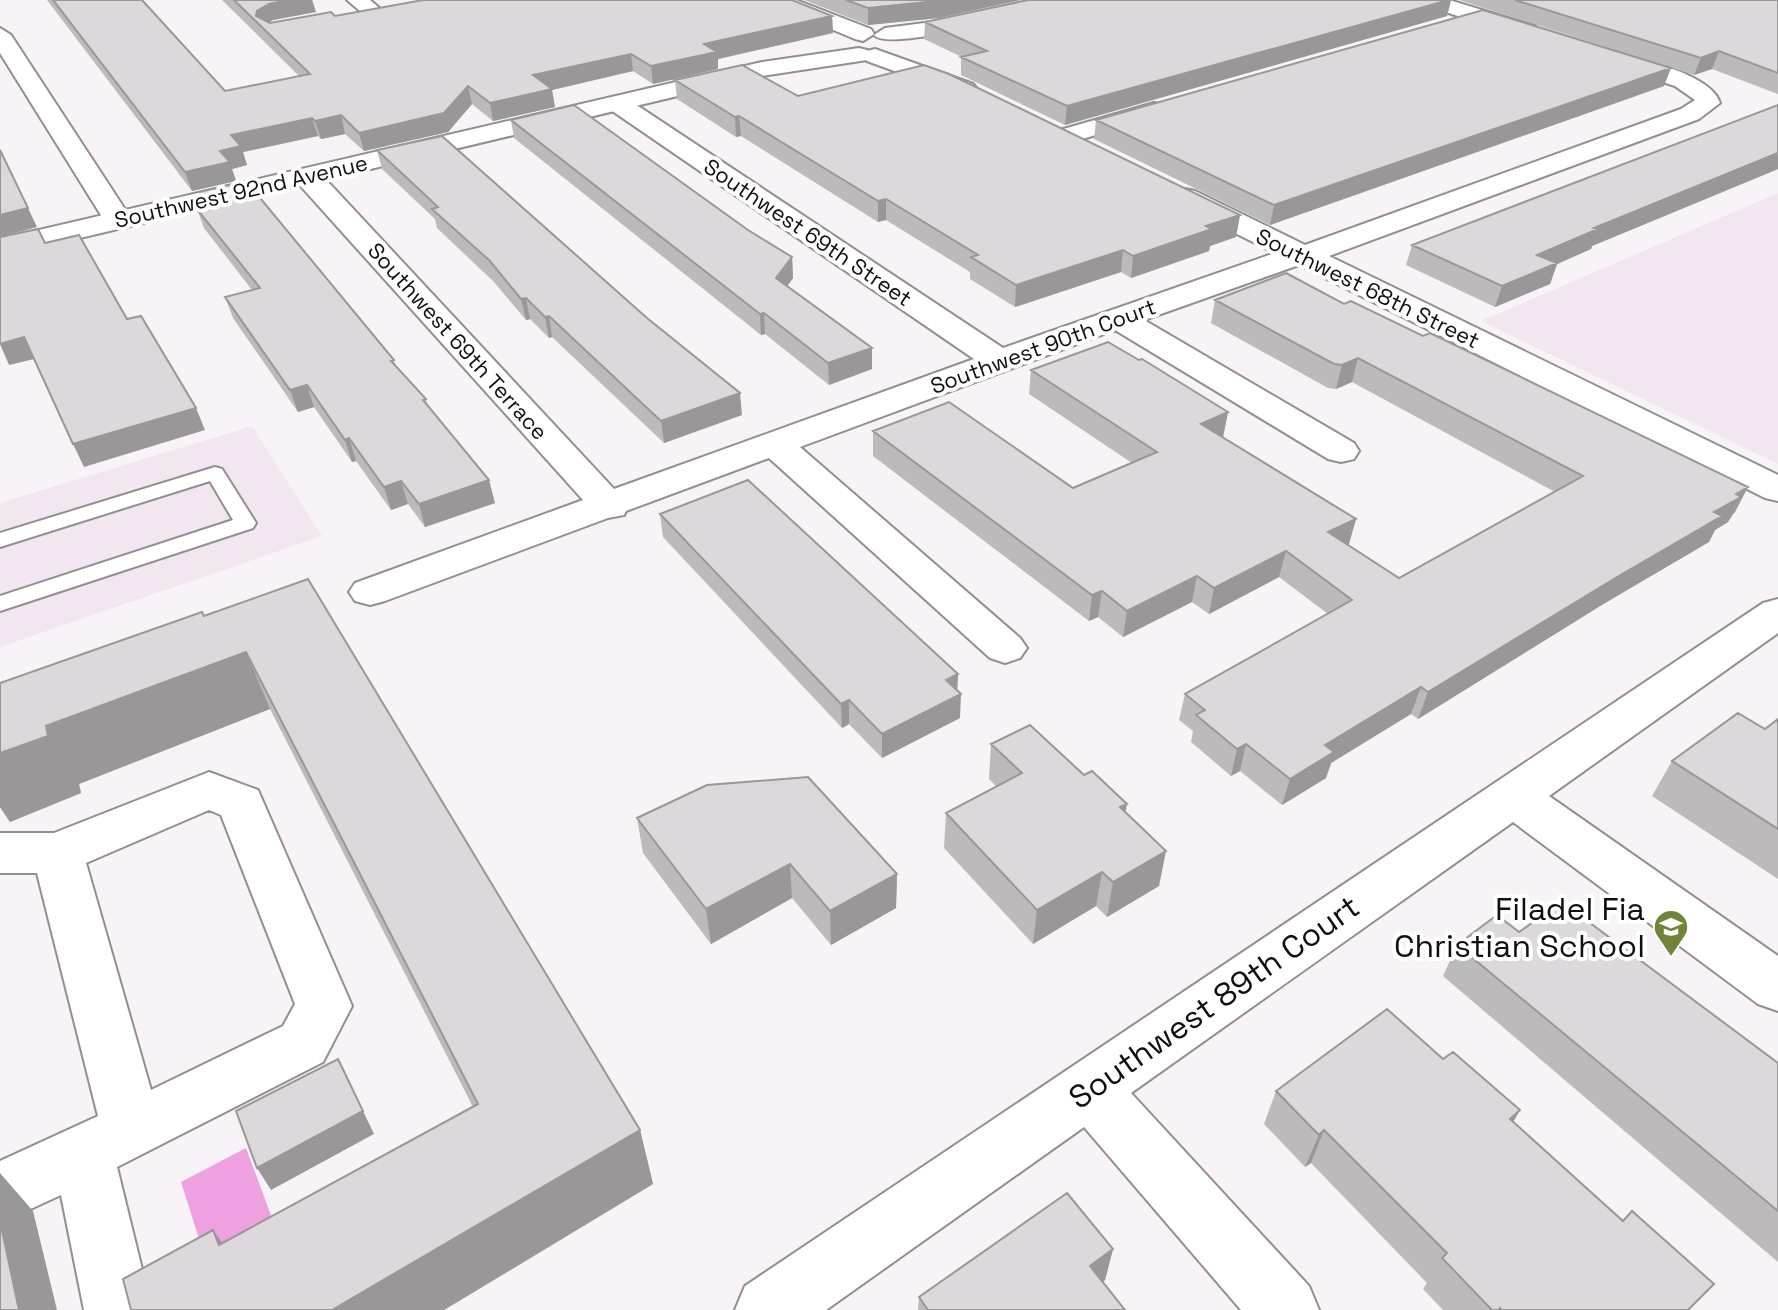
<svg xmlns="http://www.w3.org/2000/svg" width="1778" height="1310" font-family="'Space Grotesk',sans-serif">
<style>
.built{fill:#f2e7f0}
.water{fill:#eea0e1}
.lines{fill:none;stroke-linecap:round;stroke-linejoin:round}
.service-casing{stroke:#928e91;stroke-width:4}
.minor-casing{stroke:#928e91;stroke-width:4}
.tertiary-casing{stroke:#928e91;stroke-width:4}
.service{fill:#fff;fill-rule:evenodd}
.minor{fill:#fff;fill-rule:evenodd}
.tertiary{fill:#fff;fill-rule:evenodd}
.wall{fill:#bdbabc}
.shaded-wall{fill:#9a9799}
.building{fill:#dcd8db;stroke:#9a9799;stroke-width:2}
.labels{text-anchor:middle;stroke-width:8;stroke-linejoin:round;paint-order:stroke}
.far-street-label{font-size:22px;fill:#100f10;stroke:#fff}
.near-poi-label{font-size:32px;fill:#100f10;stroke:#fff;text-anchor:end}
.near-street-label{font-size:32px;fill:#100f10;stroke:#fff}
</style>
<rect width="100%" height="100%" fill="#f7f3f6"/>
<!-- built -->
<path class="built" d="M1778 193V464L1481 321Z
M252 426 322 536 0 647V503Z"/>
<!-- water -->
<path class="water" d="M246 1148 283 1248 214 1286 181 1182Z"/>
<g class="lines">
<defs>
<path id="service" d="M215 467 222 469 256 523 253 528 0 611V596L233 520 210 481 0 547V533Z"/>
<path id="minor" d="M347 0H370L384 12 373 18 366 16Z
M768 0H796L871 29 874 34 863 41 855 39 771 4Z
M1418 0H1449L1535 26 1538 31 1535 36H1519L1421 4Z
M0 28 11 35 132 220 128 226 118 229 108 226 104 220 0 53Z
M875 49 973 84 977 89 973 94H957L867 61 864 56 867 51Z
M1611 51C1638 58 1712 74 1720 103L1699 119 1329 256 1778 475V501L1765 498 1299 265 1144 320 1354 443 1359 451 1354 459 1341 462 1328 459 1115 330 800 447 1020 638 1027 648 1020 658 1005 663 990 658 769 458 626 511 624 515 608 518 385 601 370 605 355 601 349 592 355 583 583 500 297 182 294 176 297 170H317L614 489 974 359 608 108 605 103 608 98H626L1003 348 1275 253 1175 203 1171 197 1175 191 1185 189 1195 191 1305 245 1681 109 1695 100 1675 86 1603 63 1600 58 1603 53Z
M1154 103 1163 105 1166 110 1163 115 1062 145 1053 142 1049 137 1053 132Z
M1778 599V633L1549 796 1778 956V1011L1758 1004 1513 822 1131 1093 1309 1286 1319 1310H1241L1084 1127 826 1310H735L745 1286 1763 603Z
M209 772 258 790 352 1006 323 1062 117 1167 152 1310H84L61 1195 0 1223V1161L98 1116 37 873H0V833H54ZM209 810 221 815 295 1004 283 1026 151 1090 86 863Z"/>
<path id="tertiary" d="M1034 0H1071L1068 4C1040 11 888 53 874 35L885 28 940 21Z
M859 48 867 50 870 55 867 60 762 76 0 257V239L762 62Z"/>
</defs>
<!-- service casing -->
<use href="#service" class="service-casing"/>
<!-- minor casing -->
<use href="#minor" class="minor-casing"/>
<!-- tertiary casing -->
<use href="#tertiary" class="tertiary-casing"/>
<!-- service -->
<use href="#service" class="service"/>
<!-- minor -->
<use href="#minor" class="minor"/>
<!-- tertiary -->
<use href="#tertiary" class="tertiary"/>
</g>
<!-- wall -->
<path class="wall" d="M47 0H142L225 91 299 76 222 0H312L316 12 273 20 269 23 335 16H832L833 33 718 59V69L653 84 633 71 552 90 555 107 493 121 472 104 448 132 364 151 345 134 321 139 318 136 243 152 247 165 232 169 236 181 192 191Z
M804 0H1020L939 18 868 25Z
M1451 0 1447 16 1065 125 961 75V57H962L924 39 925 22Z
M1459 0H1778V94L1712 69 1694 75Z
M675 80 798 96 1240 215 1236 237 1210 246 1209 251 1131 278 1121 272 1015 307 970 279V272L886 220 878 222 741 136 736 137 677 99Z
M1664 86 1270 225 1094 139 1096 120Z
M1778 105V169L1592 246 1591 249 1557 264 1550 284 1495 307 1406 265 1412 245Z
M511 120 748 230 792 257 793 278 787 286 872 348V369L829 385 765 334 761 335 514 138Z
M377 150 742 415 664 443 552 337 549 338 530 319 526 320 494 282 437 228 435 219 382 169Z
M199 192 394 360 396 367 426 399 427 406 495 503 425 527 408 504 391 510 356 461 352 462 314 407 298 412 233 318 225 297 252 290 204 228 197 209 204 207Z
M1215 300 1735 512 1733 514 1728 522 1715 530 1709 542 1605 603 1418 719 1411 714 1331 763 1326 778 1282 805 1240 771 1231 776 1191 742 1193 731 1179 720 1185 694 1328 614 1279 577 1209 614 1192 602 1123 637 1098 617 1089 621 873 456V431L1073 488 1132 463 1029 394 1031 370 1228 412 1223 437 1356 519 1348 545 1399 578 1555 492 1352 382 1336 389 1328 388 1211 323Z
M660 514 958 674 957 691 960 718 882 758 849 724 842 728 663 537Z
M308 579 640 1130 653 1184 444 1310H131L223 1243 473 1107 270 709 79 784 81 793 10 822 0 807V683L204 616Z
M1778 719V879L1652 796 1672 761 1765 729Z
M991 744 1126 813 1159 886 1107 917 1096 906 1033 944 944 848 946 813 997 787 989 779Z
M637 818 897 874 896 908 831 945 792 898 711 944 643 853Z
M1519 932 1778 1063V1262L1443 976 1457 945Z
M1443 1059 1520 1110 1513 1122 1623 1221 1714 1284 1689 1310H1443L1423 1289 1427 1283 1311 1163 1305 1167 1264 1124 1276 1091Z
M1113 1249 1105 1280 1103 1282 1125 1310H918L919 1297Z"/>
<!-- shaded-wall -->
<path class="shaded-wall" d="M289 0H312L316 12 273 20 261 27 256 16 257 11 269 4Z
M947 0H1020L939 18 868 25V8Z
M1451 0 1447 16 1065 125 1067 106Z
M832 16 833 33 718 59V69L653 84 651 66 704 44Z
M1719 51 1712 69 1694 75 1701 58Z
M631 54 633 71 552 90 555 107 493 121 490 103 533 75Z
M1671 68 1664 86 1270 225 1274 205Z
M468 86 472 104 448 132 364 151 359 133Z
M341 115 345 134 321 139 315 121Z
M739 116 741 136 736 137 735 117Z
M312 118 318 136 243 152 247 165 232 169 236 181 192 191 185 172 220 151 231 135Z
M1778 153V169L1592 246 1591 249 1557 264 1550 284 1495 307 1502 286 1537 255 1594 228Z
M886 199V220L878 222V201Z
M28 208 37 227 0 237V215Z
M1240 215 1236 237 1210 246 1209 251 1131 278 1133 256 1206 226Z
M1123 250 1121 272 1015 307 1016 285Z
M792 257 793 278 778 299 776 278Z
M526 298 530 319 526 320 521 299Z
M764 313 765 334 761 335 760 314Z
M549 316 552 337 549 338 545 317Z
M24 337 34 359 9 365 0 344Z
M872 348V369L829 385 828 363Z
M1358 358 1352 382 1336 389 1342 365Z
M307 385 314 407 298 412 290 390Z
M740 393 742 415 664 443 661 421Z
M196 408 205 430 84 467 73 444Z
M1228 412 1223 437 1201 424Z
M349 438 356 461 352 462 345 440Z
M489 480 495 503 425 527 419 504Z
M401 481 408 504 391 510 384 487Z
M1748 487 1735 512 1733 514 1728 522 1715 530 1709 542 1605 603 1418 719 1428 692Z
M1356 519 1349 544 1321 558 1328 532Z
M1286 551 1279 577 1209 614 1214 588Z
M1197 576 1192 602 1123 637 1127 611Z
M1102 591 1098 617 1089 621 1092 595Z
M246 652 270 709 79 784 81 793 10 822 0 807V753L46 726Z
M958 674 957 697 961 694 960 718 882 758V734L946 680Z
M1421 687 1411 714 1331 763 1326 778 1282 805 1290 779 1325 745Z
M849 700V724L842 728 841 704Z
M1246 744 1240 771 1231 776 1237 749Z
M1127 804 1121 838 1120 807Z
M1166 851 1159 886 1107 917 1113 882Z
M790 864 792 898 711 944 706 909Z
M1102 872 1096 906 1033 944 1037 910Z
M897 874 896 908 831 945 830 911Z
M338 1059 374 1134 271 1190 257 1168Z
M1520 1110 1501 1143 1510 1119Z
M640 1130 653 1184 444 1310H332Z
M1324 1130 1311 1163 1305 1167 1319 1135Z
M0 1173 33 1211 57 1310H19L0 1221Z
M213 1230 250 1281 219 1245Z
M1113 1249 1105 1280 1084 1296 1090 1266Z"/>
<!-- building -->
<path class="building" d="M53 0H142L225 91 310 74 234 0H289L269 4 257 11 256 16 270 23 331 12 335 16 423 0H792L832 16 704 44 717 52 651 66 631 54 533 75 552 89 490 103 468 86 444 113 359 133 341 115 315 121 312 118 231 135 241 146 220 151 230 162 185 172Z
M846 0H947L868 8Z
M1028 0H1449L1067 106 961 57 987 51 925 22Z
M1515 0H1778V73L1719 51 1701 58Z
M1483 10 1671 68 1274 205 1096 120Z
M742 65 798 96 924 65 949 74 1240 215 1206 226 1212 229 1133 256 1123 250 1016 285 971 257 978 255 886 199 878 201 739 116 735 117 675 80Z
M574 105 748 230 792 257 776 278 872 348 828 363 764 313 760 314 511 120Z
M1778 105V153L1594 228 1598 229 1537 255 1557 263 1502 286 1412 245Z
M442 136 647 318 740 393 661 421 549 316 545 317 526 298 521 299 490 261 432 209 438 207 377 150Z
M0 150 28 208 0 215Z
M246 181 394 360 391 361 426 399 423 400 489 480 419 504 401 481 384 487 349 438 345 440 307 385 290 390 225 297 260 288 197 209 210 206 199 192Z
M38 229 45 243 79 235 127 319 141 316 196 408 73 444 24 337 0 344V237Z
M1286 273 1344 304 1351 301 1423 336 1430 333 1748 487 1736 494 1741 497 1714 512 1722 516 1617 577 1428 692 1421 687 1325 745 1334 752 1290 779 1246 744 1237 749 1196 715 1205 710 1185 694 1352 600 1286 551 1214 588 1197 576 1127 611 1102 591 1092 595 873 431 949 402 1073 488 1157 452 1031 370 1108 342 1139 360 1142 359 1228 412 1201 424 1356 519 1328 532 1399 578 1583 476 1358 358 1342 365 1334 364 1215 300Z
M748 480 958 674 946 680 961 694 882 734 849 700 841 704 660 514Z
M308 579 640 1130 332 1310H131L123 1279 213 1230 219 1245 478 1104 246 652 46 726 48 736 0 753V683L202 612 204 616Z
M1738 713 1765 729 1778 719V829L1672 761Z
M1030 725 1084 775 1092 771 1127 804 1120 807 1166 851 1113 882 1102 872 1037 910 946 813 1022 773 991 744Z
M808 777 897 874 830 911 790 864 706 909 637 818 707 785Z
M1562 902 1778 1063V1211L1457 945 1497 915 1519 932Z
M1387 1009 1443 1059 1453 1052 1520 1110 1510 1119 1623 1221 1632 1211 1714 1284 1688 1310H1501L1500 1308 1498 1310H1492L1442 1258 1447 1253 1324 1130 1319 1135 1276 1091Z
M338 1059 363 1111 257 1168 236 1111Z
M1067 1193 1113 1249 1090 1266 1125 1310H928L919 1297Z
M0 1221 19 1310H0Z"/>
<!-- icons -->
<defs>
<symbol id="school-pin" viewBox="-11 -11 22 30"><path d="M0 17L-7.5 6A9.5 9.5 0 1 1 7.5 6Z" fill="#708537" stroke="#fff"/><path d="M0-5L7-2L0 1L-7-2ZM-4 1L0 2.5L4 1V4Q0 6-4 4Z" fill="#fff"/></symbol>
</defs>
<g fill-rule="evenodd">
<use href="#school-pin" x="1651" y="907" width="40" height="54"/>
</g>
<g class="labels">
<!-- far-street labels -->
<g class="far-street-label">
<text transform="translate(241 191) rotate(-13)" y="8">Southwest 92nd Avenue</text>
<text transform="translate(808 232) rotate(34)" y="8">Southwest 69th Street</text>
<text transform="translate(1368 288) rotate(26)" y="8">Southwest 68th Street</text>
<text transform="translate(458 341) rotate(48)" y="8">Southwest 69th Terrace</text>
<text transform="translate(1043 346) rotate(-20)" y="8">Southwest 90th Court</text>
</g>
<!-- near-poi labels -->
<g class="near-poi-label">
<text x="1645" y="920">Filadel Fia<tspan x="1645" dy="37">Christian School</tspan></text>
</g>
<!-- near-street labels -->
<g class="near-street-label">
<text transform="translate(1214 1002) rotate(-35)" y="11">Southwest 89th Court</text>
</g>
</g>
</svg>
